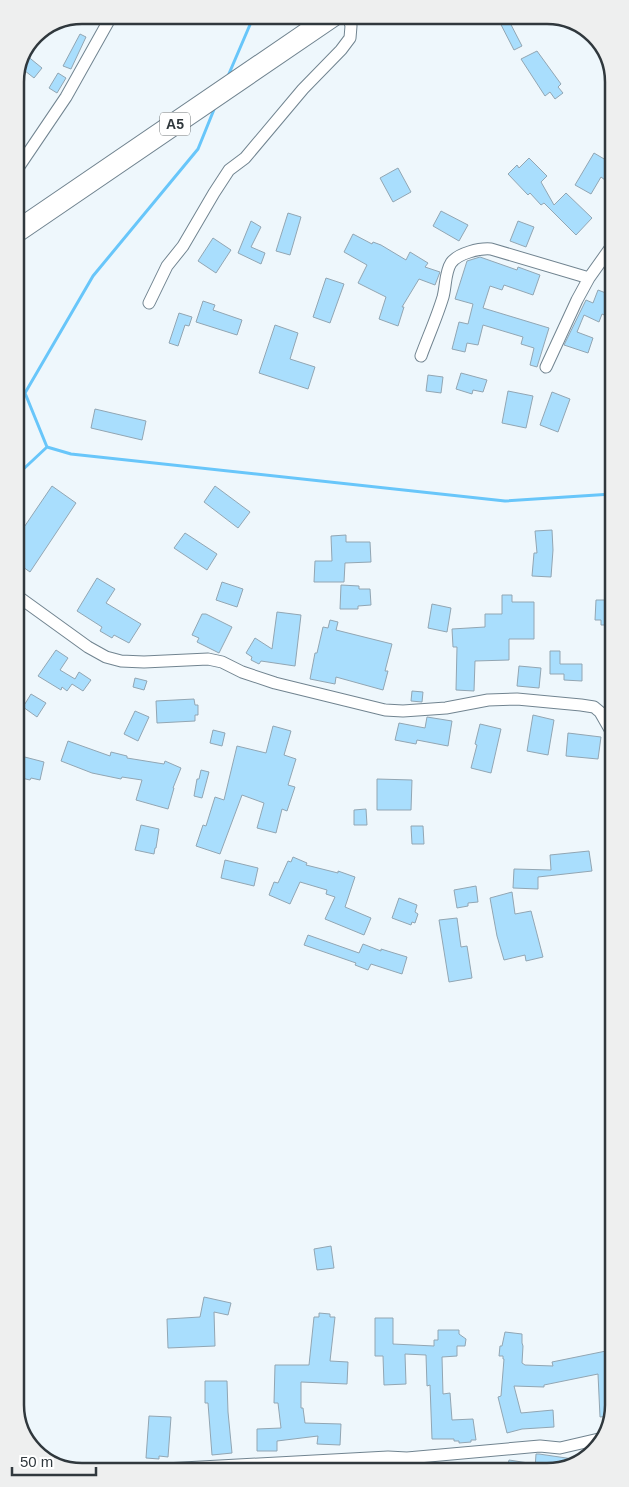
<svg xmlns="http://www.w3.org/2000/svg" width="629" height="1487" font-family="Arial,sans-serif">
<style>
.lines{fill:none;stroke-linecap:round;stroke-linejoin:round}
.stream{stroke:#68c6fa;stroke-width:3}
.building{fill:#a9defd;stroke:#92a6b3}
.street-casing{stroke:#718490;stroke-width:13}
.highway-casing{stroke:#718490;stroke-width:23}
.street{stroke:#fff;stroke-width:11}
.highway{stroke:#fff;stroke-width:21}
.labels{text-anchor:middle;stroke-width:4;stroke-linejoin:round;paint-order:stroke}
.shield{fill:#fff;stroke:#6e7477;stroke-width:1}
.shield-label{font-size:14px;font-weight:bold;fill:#30383d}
.rim{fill:none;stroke:#30383d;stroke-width:2.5}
</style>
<rect width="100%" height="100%" fill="#eef7fc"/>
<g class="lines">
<!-- stream -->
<path class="stream" d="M228 76 252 20 250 15
M47 447 71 454 505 501 612 494
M16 476 47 447 25 393 93 276 198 149 215 107"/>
</g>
<!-- building -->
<path class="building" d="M496 15H506L522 46 514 50Z
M80 34 86 37 71 69 63 66Z
M537 51 561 84 558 87 563 93 555 99 550 92 545 96 521 59Z
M26 55 42 68 34 78 20 67Z
M58 73 66 78 57 93 49 88Z
M594 153 611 163V171L605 180 601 177 591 194 575 185Z
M529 158 547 176 541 182 554 205 566 193 592 218 576 235 544 203 541 205 530 193 528 195 508 174 517 165 519 168Z
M398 168 411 192 393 202 380 178Z
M441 211 468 225 459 241 433 226Z
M288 213 301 217 290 255 276 251Z
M251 221 261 227 251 247 265 253 261 264 238 253Z
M518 221 534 227 526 247 510 241Z
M353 234 372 244 373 242 381 245 406 260 410 252 428 263 425 267 440 272 435 285 419 279 402 307H404L398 326 379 319 386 297 358 283 367 265 344 252Z
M213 238 231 250 216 273 198 261Z
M480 257 517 270 518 267 540 275 533 295 504 285 502 290 490 286 483 308 549 328 537 367 530 365 534 348 521 344 523 337 483 325 478 345 467 343 465 352 452 349 459 322 468 324 473 304 455 299 467 261Z
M326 278 344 284 330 323 313 317Z
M598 290 611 295V318L602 314 599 322 584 315 577 332 593 338 588 353 564 345 586 300 593 303Z
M203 301 215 305 213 310 242 320 237 335 196 322Z
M179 313 192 317 189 326 185 325 178 346 169 343Z
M275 325 298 333 290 359 315 367 308 389 259 373Z
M461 373 487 380 483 392 473 390 472 394 456 389Z
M428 375 443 377 441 393 426 391Z
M508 391 533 396 526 428 502 423Z
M552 392 570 399 558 432 540 425Z
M95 409 146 421 142 440 91 428Z
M52 486 76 503 30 572 16 562V539Z
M215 486 250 512 238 528 204 502Z
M552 530 553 550 551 577 532 576 534 553H537L535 531Z
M185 533 217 554 207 570 174 548Z
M346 535V542H370L371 562 345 563 344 582H314L315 561H332L331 536Z
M97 578 115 589 106 603 141 624 129 643 114 635 112 638 100 631 102 627 77 611Z
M222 582 243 589 237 607 216 600Z
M341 585 359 586V589H370L371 605 358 606V609H340Z
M502 595H512V602H534V639H509V660L475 661 474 691 456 690 457 647H453L452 629 485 627V614H502Z
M596 600H612V625H601V620H595Z
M432 604 451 608 447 632 428 628Z
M277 612 301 615 295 666 261 661 259 664 251 660 252 657 246 653 255 638 272 649Z
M202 614H206L232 627 219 653 197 642 199 638 192 635Z
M330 620 338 622 336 630 392 644 385 671H388L383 690 336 677 335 684 310 679 315 653H317L323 627 328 628Z
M56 650 68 658 60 670 75 679 79 672 91 680 83 691 72 684 67 691 62 687 61 690 38 676Z
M550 651H560V664H582V681L564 680V674H550Z
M519 666 541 668 539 688 517 686Z
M135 678 147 681 144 690 133 687Z
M412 691 423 692 422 702 411 701Z
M31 694 46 703 37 717 23 707Z
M194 699 195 705H198V715H195V721L157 723 156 701Z
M135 711 149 717 138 741 124 734Z
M533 715 554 720 548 755 527 751Z
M427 717 452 721 448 746 417 740 416 744 395 740 399 723 425 728Z
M480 724 501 729 491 773 471 768 477 745 475 744Z
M273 726 291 731 284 755 296 759 288 785 295 787 287 811 282 809 276 833 257 828 264 803 242 795 220 854 196 846 203 825 206 826 215 797 224 800 237 746 266 753Z
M213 730 225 733 222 746 210 743Z
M568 733 601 737 598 759 566 756Z
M68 741 110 756 111 752 127 756V758L164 764 165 761 181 768 173 788H174L168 809 136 800 142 780 122 777 121 779 92 773 61 761Z
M17 755 44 762 40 780 31 778 30 780 17 777Z
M201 770 209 772 202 798 194 796 197 779H199Z
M377 779 412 780 411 810H377Z
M366 809 367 825H354V810Z
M141 825 159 829 156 848H155L154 854 135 850Z
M411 826H423L424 844H412Z
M589 851 592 871 538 877V889L513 888 514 869 551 870 550 855Z
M293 857 307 863 306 865 338 873V871L355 877 345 907 371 918 364 935 325 919 335 897 326 894 327 890 300 882 290 904 269 895 274 882 278 883 288 861 291 862Z
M225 860 258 868 254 886 221 878Z
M476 886 478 902 468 903V906L457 908 454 890Z
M512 892 515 914 531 911 543 957 526 961 525 955 504 960 497 936 490 898Z
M399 898 417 905 415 912 418 914 415 923 412 922 411 925 392 918Z
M457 918 461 947 467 946 472 978 449 982 439 920Z
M308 935 359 953 363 944 381 951V949L407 957 402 974 371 964 368 970 355 965 356 963 304 945Z
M331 1246 334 1268 317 1270 314 1249Z
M204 1297 231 1303 228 1315 214 1312 215 1346 168 1348 167 1319 200 1317Z
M319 1313 330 1314V1317H335L330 1361 348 1362 347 1384 301 1382V1408H303L305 1423 341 1424 340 1445 317 1444 318 1436 277 1441V1451H257V1429L281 1428 278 1403H274L275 1365H309L314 1317H319Z
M375 1318H393V1344L434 1346V1340H438V1330H459V1334L466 1339 465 1346H457V1356L442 1357 443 1394 450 1393 452 1420 473 1419 476 1440H471V1442L459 1443V1441H454V1439H432L430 1385 427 1386 426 1355 405 1354 406 1384 384 1385 383 1356H375Z
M505 1332 522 1334V1343L523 1346 522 1363 525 1365 553 1366 552 1362 606 1351 612 1382H614V1405L610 1416 600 1417 598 1374 544 1385V1387L514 1386 521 1413 553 1410 554 1427 522 1429 507 1433 498 1397 501 1396 504 1359H503V1356H499L500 1346H502Z
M205 1381H227L228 1412 232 1453 212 1455 208 1403H205Z
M149 1416 171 1417 168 1457 159 1456V1459L146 1458Z
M536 1454H539L580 1460 568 1469H535Z
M509 1460 535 1464V1469H507Z"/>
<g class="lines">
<defs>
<path id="street" d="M15 174 20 165 66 97 112 15
M149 303 167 266 183 246 214 193 229 170 245 158 303 89 341 50 350 38 351 26 348 15
M421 356C428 337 437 317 443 297 446 286 445 272 451 263 458 253 480 248 491 249L589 278
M546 367 577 300 589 278 611 247
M16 595 88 647 106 657 121 661 144 662 208 659 222 662 242 672 275 683 385 710 403 711 446 708 488 700 517 699 581 705 594 707 600 712 612 733
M128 1471 388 1457 407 1458 540 1446 560 1448 603 1438"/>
<path id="highway" d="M16 232 334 15"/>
</defs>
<!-- street casing -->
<use href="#street" class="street-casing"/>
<!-- highway casing -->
<use href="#highway" class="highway-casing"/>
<!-- street -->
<use href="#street" class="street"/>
<!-- highway -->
<use href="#highway" class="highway"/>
</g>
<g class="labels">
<!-- shield labels -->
<rect class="shield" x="160" y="112.5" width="30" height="23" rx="4"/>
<g class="shield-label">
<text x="175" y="129">A5</text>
</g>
</g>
<!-- crop -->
<path d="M0 0H629V1487H0ZM82 24H547A58 58 0 0 1 605 82V1405A58 58 0 0 1 547 1463H82A58 58 0 0 1 24 1405V82A58 58 0 0 1 82 24Z" fill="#eeefef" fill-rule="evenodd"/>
<path class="rim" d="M82 24H547A58 58 0 0 1 605 82V1405A58 58 0 0 1 547 1463H82A58 58 0 0 1 24 1405V82A58 58 0 0 1 82 24Z"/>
<!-- scale -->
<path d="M12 1467v8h84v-8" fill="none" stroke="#30383d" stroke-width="2.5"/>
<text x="20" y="1467" font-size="15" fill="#30383d" stroke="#ffffff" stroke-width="4" paint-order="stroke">50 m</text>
</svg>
